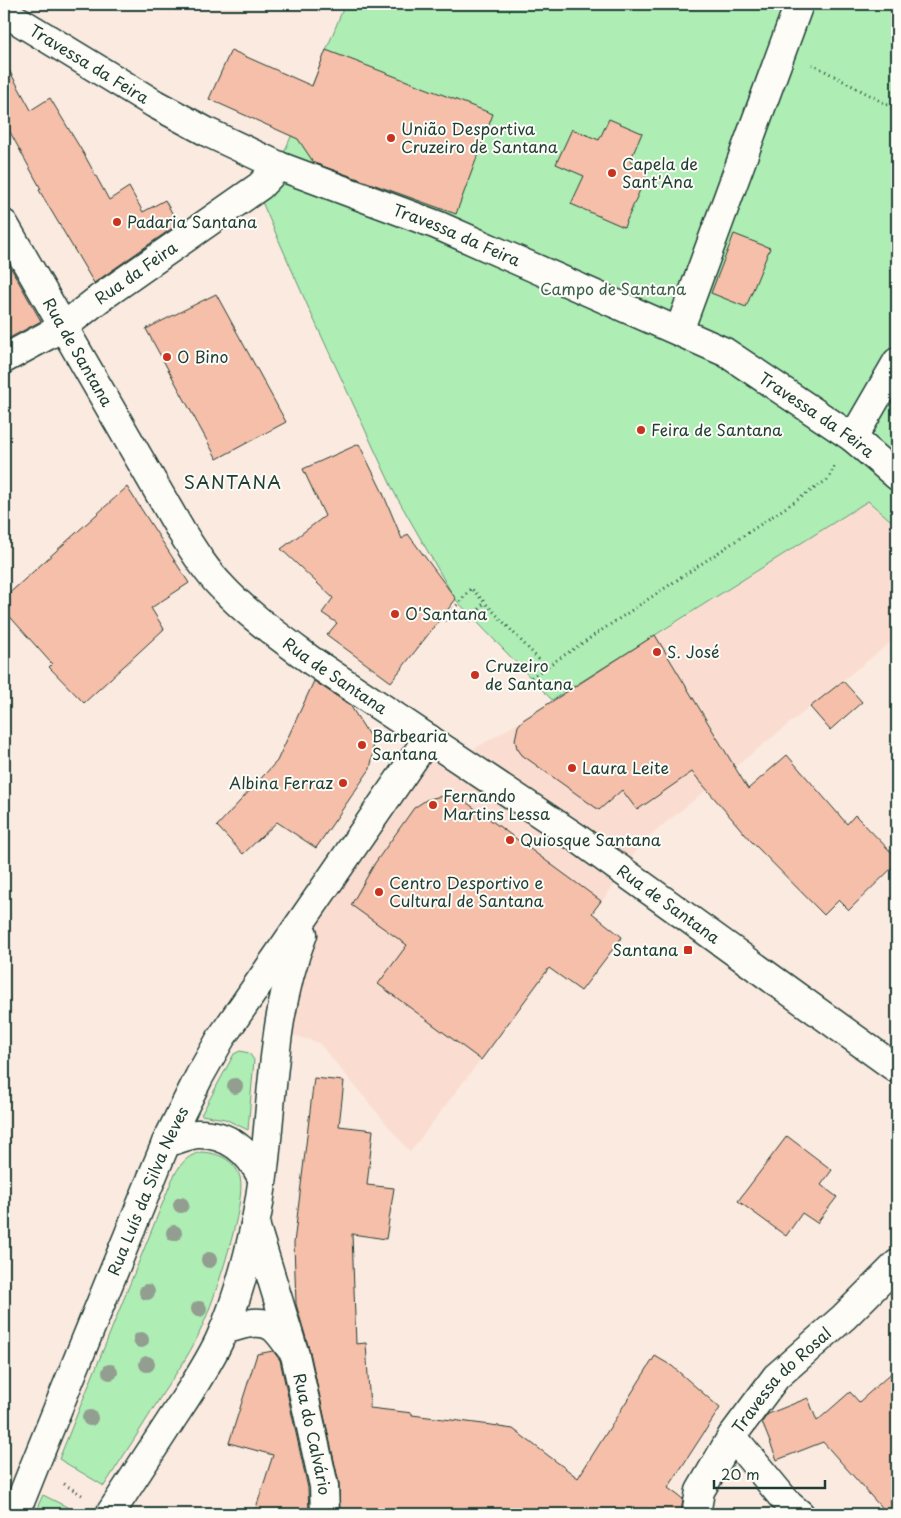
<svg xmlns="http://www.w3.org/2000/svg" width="901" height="1518" font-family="'Playpen Sans',sans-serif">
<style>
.built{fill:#faddd0}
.green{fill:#aeedb4;stroke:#669574}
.building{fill:#f6bfa9;stroke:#1f3d34}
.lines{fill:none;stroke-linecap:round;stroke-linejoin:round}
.minor-casing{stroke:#1f3d34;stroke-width:31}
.major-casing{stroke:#1f3d34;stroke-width:31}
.path{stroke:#1f3d34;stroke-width:3;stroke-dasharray:1 4;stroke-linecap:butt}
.minor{stroke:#fdfcf7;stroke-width:28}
.major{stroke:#fdfcf7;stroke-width:28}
.tree{fill:#929e90}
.poi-dot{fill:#c8321e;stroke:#fdfcf7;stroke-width:2}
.labels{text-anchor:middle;stroke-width:4;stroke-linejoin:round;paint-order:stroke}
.street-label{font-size:16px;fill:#1f3d34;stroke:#fdfcf7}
.poi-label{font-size:16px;fill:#1f3d34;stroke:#fdfcf7;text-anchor:start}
.park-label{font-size:16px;fill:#3c604e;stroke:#fdfcf7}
.neighbourhood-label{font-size:18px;letter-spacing:1px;fill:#1f3d34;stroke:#fdfcf7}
</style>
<rect width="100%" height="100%" fill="#fbeae0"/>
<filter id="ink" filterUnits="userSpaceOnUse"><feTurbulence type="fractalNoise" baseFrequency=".02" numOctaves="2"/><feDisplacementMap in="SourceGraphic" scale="10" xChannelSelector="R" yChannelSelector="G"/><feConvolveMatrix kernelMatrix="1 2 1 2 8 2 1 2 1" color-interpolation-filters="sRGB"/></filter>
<g filter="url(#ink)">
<!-- built -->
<path class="built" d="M868 501 897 526V637L643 841 625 868 462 756 523 720Z
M428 742 621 876 410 1152 319 1043 284 1032 306 936Z"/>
<!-- green -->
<path class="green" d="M345 4H897V526L868 501 552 700 455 599 395 494 309 309 262 202 294 130Z
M240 1051 249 1053 254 1060 248 1130 225 1119 201 1115 234 1054Z
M201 1152C218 1153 234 1159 240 1177 247 1202 214 1301 202 1327 192 1351 177 1372 163 1393 144 1424 124 1455 104 1486L59 1459 172 1180C179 1166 185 1156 201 1152Z
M43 1495 81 1514H34Z"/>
<!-- building -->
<path class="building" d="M231 50 312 86 326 50 493 114 456 214 314 163 298 139 209 99Z
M4 61 31 110 50 98 85 156 109 200 129 187 143 212 165 200 178 224 94 283 39 190 41 189 4 121Z
M609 119 642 133 630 161 649 169 624 227 571 204 584 176 556 164 572 129 599 140Z
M734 234 770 248 746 307 711 293Z
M4 256 41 321 4 341Z
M216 294 286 422 217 459 146 329Z
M359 444 382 491 402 539 408 534 456 599 391 682 327 635 337 623 322 613 333 598 281 549 325 516 303 469Z
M127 487 189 583 151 608 164 629 84 703 49 667 52 664 4 610V598Z
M655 635 748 789 787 755 847 824 855 815 897 858V863L849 910 839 900 824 915 750 840 692 772 637 810 622 790 599 810 522 755 517 748 515 740 518 726 523 720Z
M314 681 350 705 372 740 373 755 370 769 316 848 277 822 243 854 217 826 277 761Z
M843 681 862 702 830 730 810 707Z
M447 796 466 802 601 901 592 913 622 937 581 991 549 968 481 1060 378 984 407 945 351 905 375 863 414 808 426 800 437 797Z
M314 1078 344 1081 339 1126 373 1130 367 1185 394 1188 386 1239 352 1234 356 1344 366 1343 370 1408 412 1413V1415L499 1426V1427L513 1429 578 1478 655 1356 672 1366 720 1408 668 1488 683 1499 681 1514H340L339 1483 310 1352 296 1304 294 1243Z
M787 1136 832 1170 821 1185 837 1197 817 1223 802 1213 786 1236 738 1201Z
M273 1351 280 1360 308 1488 309 1514H254L273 1455 229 1443 257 1354Z
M897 1368V1514H887L823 1442 777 1460 762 1422 768 1414 808 1398 817 1421 850 1392 859 1402Z"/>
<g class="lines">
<defs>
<g id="minor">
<path id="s1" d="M4 12 155 104 209 133 279 166 437 225 725 352 853 438 897 476"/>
<path d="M679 331 799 4"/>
<path id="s2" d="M4 359 63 327 100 298 260 186 279 166"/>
<path d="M853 438 897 362"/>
<path id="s3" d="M255 1224 295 1355 324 1486 325 1514"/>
<path d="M224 1330C239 1326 260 1317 274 1328 281 1334 286 1343 292 1350"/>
<path d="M732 1436 789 1505 800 1514"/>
<path id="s4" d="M696 1514 700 1491 732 1436 776 1377 844 1317 897 1264"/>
</g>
<g id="major">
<path id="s5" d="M4 224 181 531C193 550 206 571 222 587 248 615 281 638 312 661L577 838 897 1069"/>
<path d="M166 1143C176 1140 187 1135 197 1134 228 1133 249 1151 262 1178"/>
<path id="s6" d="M11 1514 22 1497 34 1467 166 1143 199 1077 221 1038 428 738"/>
<path d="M110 1514C130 1483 150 1453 170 1422 187 1396 205 1370 219 1341 235 1307 247 1262 255 1225 275 1129 266 1027 303 934"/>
</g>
</defs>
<!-- minor casing -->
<use href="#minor" class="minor-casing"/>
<!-- major casing -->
<use href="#major" class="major-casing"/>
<!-- path -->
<path class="path" d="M812 64 897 110
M444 621 471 588 546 667
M470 621 485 602
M527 680 827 480 835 466
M64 1484 82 1495"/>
<!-- minor -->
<use href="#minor" class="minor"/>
<!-- major -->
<use href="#major" class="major"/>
</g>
<!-- trees -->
<g class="tree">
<circle cx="235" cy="1086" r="8"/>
<circle cx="181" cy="1205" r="8"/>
<circle cx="174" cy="1233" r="8"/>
<circle cx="209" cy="1260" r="8"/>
<circle cx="147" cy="1292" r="8"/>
<circle cx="199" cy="1309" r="8"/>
<circle cx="141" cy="1340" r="8"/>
<circle cx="147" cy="1364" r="8"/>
<circle cx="110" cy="1372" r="8"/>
<circle cx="90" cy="1418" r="8"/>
</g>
</g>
<!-- markers -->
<g class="poi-dot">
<circle cx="391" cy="138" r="5"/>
<circle cx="612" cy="173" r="5"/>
<circle cx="117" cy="222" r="5"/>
<circle cx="167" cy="357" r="5"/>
<circle cx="641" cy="430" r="5"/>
<circle cx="395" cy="614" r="5"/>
<circle cx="657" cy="652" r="5"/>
<circle cx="475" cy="675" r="5"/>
<circle cx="362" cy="745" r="5"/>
<circle cx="572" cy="768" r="5"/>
<circle cx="343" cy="783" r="5"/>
<circle cx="433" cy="805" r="5"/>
<circle cx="510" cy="840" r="5"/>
<circle cx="379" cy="892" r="5"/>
<rect x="683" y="945" width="10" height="10" rx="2.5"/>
</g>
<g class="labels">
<!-- street labels -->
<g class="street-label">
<text dy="6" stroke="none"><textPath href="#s1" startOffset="100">Travessa da Feira</textPath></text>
<text dy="6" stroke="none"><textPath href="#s1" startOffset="506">Travessa da Feira</textPath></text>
<text dy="6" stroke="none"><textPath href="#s2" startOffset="158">Rua da Feira</textPath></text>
<text dy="6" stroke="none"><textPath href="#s5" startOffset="148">Rua de Santana</textPath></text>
<text dy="6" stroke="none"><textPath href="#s1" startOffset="910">Travessa da Feira</textPath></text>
<text dy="6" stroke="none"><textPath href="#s5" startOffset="568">Rua de Santana</textPath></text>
<text dy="6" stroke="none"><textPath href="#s5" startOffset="972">Rua de Santana</textPath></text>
<text dy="6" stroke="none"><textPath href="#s6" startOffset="351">Rua Luís da Silva Neves</textPath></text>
<text dy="6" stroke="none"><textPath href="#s4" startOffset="162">Travessa do Rosal</textPath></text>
<text dy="6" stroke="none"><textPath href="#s3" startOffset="218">Rua do Calvário</textPath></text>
</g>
<!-- poi labels -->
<g class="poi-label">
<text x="401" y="135">União Desportiva<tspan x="401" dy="18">Cruzeiro de Santana</tspan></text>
<text x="622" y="170">Capela de<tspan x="622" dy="18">Sant'Ana</tspan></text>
<text x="127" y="228">Padaria Santana</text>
<text x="177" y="363">O Bino</text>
<text x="651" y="436">Feira de Santana</text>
<text x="405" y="620">O'Santana</text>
<text x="667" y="658">S. José</text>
<text x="485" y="672">Cruzeiro<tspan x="485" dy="18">de Santana</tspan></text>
<text x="372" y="742">Barbearia<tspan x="372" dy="18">Santana</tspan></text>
<text x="582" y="774">Laura Leite</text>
<text x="333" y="789" text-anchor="end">Albina Ferraz</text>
<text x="443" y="802">Fernando<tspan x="443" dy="18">Martins Lessa</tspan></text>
<text x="520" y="846">Quiosque Santana</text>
<text x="389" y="889">Centro Desportivo e<tspan x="389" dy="18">Cultural de Santana</tspan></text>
<text x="678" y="956" text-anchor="end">Santana</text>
</g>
<!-- park labels -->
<g class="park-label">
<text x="613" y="295">Campo de Santana</text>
</g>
<!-- neighbourhood labels -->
<g class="neighbourhood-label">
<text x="233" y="489">SANTANA</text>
</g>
</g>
<!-- margin -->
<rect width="901" height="1518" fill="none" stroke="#fdfcf7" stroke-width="20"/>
<rect x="10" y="10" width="881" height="1498" fill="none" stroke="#1f3d34" stroke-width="2" filter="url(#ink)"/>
<!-- scale -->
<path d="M714 1480v8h111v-8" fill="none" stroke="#1f3d34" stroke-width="2.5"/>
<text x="721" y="1480" font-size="15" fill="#1f3d34" stroke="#fdfcf7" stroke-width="4" paint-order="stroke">20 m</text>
</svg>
